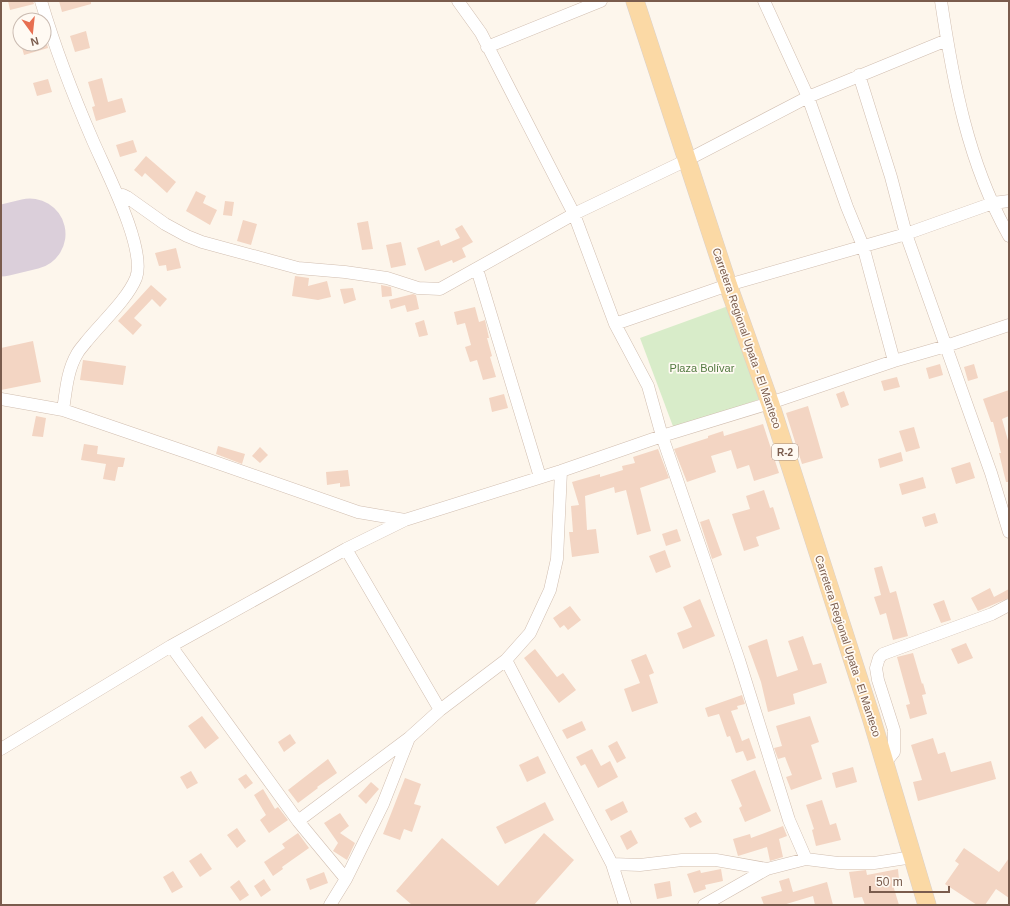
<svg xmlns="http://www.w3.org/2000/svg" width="1010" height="906" font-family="Arial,sans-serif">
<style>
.green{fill:#d8ecc9}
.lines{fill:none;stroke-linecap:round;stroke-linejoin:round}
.runway{stroke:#dbcfda;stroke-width:71}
.building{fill:#f3d5c3}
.minor-casing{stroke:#d1beb0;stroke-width:13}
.primary-casing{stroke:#dad1cd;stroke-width:19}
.minor{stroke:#fff;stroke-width:12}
.primary{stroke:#fbd9a5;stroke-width:18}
.labels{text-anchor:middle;stroke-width:3.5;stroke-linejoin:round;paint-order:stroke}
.shield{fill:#fffaf3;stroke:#a28b7f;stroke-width:1}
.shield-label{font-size:10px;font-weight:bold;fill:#7a5c4d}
.street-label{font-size:11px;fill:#7a5c4d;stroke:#fffaf3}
.park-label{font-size:11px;fill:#537a41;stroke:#fffaf3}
</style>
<rect width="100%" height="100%" fill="#fdf6ec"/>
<!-- green -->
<path class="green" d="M731 305 763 398 674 429 640 338Z"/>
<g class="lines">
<!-- runway -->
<path class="runway" d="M1 241 30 234"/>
</g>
<!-- building -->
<path class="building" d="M8 1H33L34 4 10 10Z
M59 1H91V4L62 12Z
M86 31 90 48 75 52 70 36Z
M21 44H47L48 48 24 55Z
M102 78 108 102 122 98 126 112 96 121 92 107 95 106 88 82Z
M48 79 52 92 37 96 33 83Z
M133 140 137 152 120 157 116 145Z
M146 156 176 182 167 193 145 173 142 177 134 170Z
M196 191 206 196 203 203 217 210 210 225 186 211Z
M225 201 234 202 232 216 223 215Z
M243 220 257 224 251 245 237 241Z
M368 221 373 249 362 250 357 223Z
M462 225 473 242 462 248 466 257 453 263 452 260 425 271 417 248 439 240 441 246 460 238 455 229Z
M401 242 406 265 391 268 386 245Z
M176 248 181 268 167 271 166 265 159 266 155 253Z
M295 276 309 278 308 286 327 281 331 297 318 300 292 296Z
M151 285 167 299 160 307 152 299 134 318 142 325 133 335 118 321Z
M381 285 391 287 392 296 382 297Z
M353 288 356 300 344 304 340 289Z
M413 294 416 295 419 309 407 312 405 305 391 309 389 300Z
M475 307 479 322 485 320 489 338H487L492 356 490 357 496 377 483 380 477 360 470 362 465 347 471 345 465 323 457 325 454 312Z
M424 320 428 335 419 337 415 323Z
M33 341 41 382 1 390V348Z
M83 360 126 366 123 385 80 380Z
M940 364 943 375 929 379 926 368Z
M974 364 978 378 968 381 964 367Z
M897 377 900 387 884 391 881 381Z
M1009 390V416L1002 419 1009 444V482H1006L999 453H1001L993 422H991L983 399Z
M844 391 849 405 841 408 836 394Z
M504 394 508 408 492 412 489 398Z
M808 406 823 458 802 464 786 413Z
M36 416 46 418 43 437 32 436Z
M763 424 779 473 754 481 749 465 737 469 731 450 711 456 716 472 687 482 674 449 708 438V436L723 431 724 436Z
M914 427 920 448 906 452 899 431Z
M84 444 98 446 97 454 125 458 123 467H118L115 481 103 479 106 464 81 460Z
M218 446 245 454 242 464 216 454Z
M260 447 268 455 260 463 252 456Z
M658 449 669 478 640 488 651 531 637 535 626 490 615 493 614 487 585 496 587 530 596 529 599 553 572 557 569 532H573L571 506 579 505 572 482 600 474V477L623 470 622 466 635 463 633 457Z
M901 452 903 461 880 468 878 459Z
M970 462 975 478 956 484 951 468Z
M348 470 350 486 340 487V483L327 485 326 472Z
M923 477 926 488 902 495 899 484Z
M764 490 770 508 773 507 780 529 756 537 759 546 744 551 732 514 750 509 746 496Z
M935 513 938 523 925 527 922 517Z
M709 519 722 555 712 559 700 522Z
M677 529 681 541 666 546 662 534Z
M665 550 671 567 656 573 649 556Z
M882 566 890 593 896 591 908 636 893 640 886 613 880 615 874 597 881 595 874 568Z
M990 588 994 597 1009 589V598L978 611 971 598Z
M700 599 715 636 683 649 677 633 692 627 683 607Z
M944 600 951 620 941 623 933 604Z
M570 606 581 620 568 630 564 625 560 628 553 618Z
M803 636 813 665 821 663 827 683 793 694 795 704 768 712 761 682 748 646 767 639 777 677 798 670 788 641Z
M966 643 973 658 958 664 951 649Z
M535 649 557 677 563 673 576 690 559 703 524 658Z
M913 653 922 684 923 683 926 694 922 695 927 714 910 719 906 705 910 704 897 657Z
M646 654 654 673 649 675 658 703 632 712 624 689 640 683 631 660Z
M742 695 745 704 737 706 738 709 731 711 742 741 749 738 756 758 747 761 743 751 736 753 730 736 727 737 719 714 708 717 705 708Z
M202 716 219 738 205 749 188 726Z
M810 716 819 742 811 745 822 779 791 790 786 777 792 775 785 757 778 759 774 748 782 746 776 726Z
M582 721 586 730 567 739 562 730Z
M290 734 296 743 284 752 278 742Z
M933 738 938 754 945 752 951 772 991 761 996 779 918 801 913 782 922 780 911 745Z
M617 741 626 758 617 763 608 746Z
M592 749 601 766 610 761 618 777 598 788 585 764 581 766 576 757Z
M538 756 546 773 527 782 519 765Z
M328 759 337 773 317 787 318 788 298 803 288 790Z
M853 767 857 782 836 788 832 773Z
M755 770 771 811 745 822 739 808 742 806 731 780Z
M191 771 198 783 187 789 180 777Z
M246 774 253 783 245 789 238 779Z
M405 778 421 784 414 804 421 806 412 832 404 829 400 840 383 834Z
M371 782 379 789 366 804 358 796Z
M263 789 275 809 278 807 288 820 269 833 260 820 266 815 254 795Z
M822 800 830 825 836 823 841 840 816 846 812 830 814 829 806 805Z
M623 801 628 812 611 821 605 810Z
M545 802 554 820 505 844 496 827Z
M696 812 702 822 690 828 684 818Z
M340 813 349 826 340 833 355 843 347 860 333 851 338 843 324 823Z
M783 826 787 836 779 839 783 857 770 861 767 847 738 856 733 839 750 834 751 838Z
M237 828 246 841 237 848 227 835Z
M631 830 638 843 627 850 620 836Z
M298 833 309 848 282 867 283 869 273 876 264 862 285 848 282 844Z
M544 833 574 860 534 905H412L396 891 442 838 498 886Z
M964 848 999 872 1009 858V898L996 889 985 905H977L945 884 959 864 955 861Z
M201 853 212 869 200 877 189 861Z
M721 869 723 881 705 885 706 889 694 893 687 874 700 870 701 873Z
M898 869 899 880 892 882 899 905H865L862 897 854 898 849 872 866 870 867 875Z
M173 871 183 887 172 893 163 877Z
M324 872 328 883 310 890 306 879Z
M789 878 793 892 827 882 833 905H815L813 896 783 905H764L761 897 782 891 779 881Z
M264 879 271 890 261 897 254 886Z
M239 880 249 895 240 901 230 887Z
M670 881 672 896 657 899 654 884Z"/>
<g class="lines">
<defs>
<path id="minor" d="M41 1C55 48 73 95 93 141 105 169 147 249 136 278 127 300 101 323 86 342 83 346 79 350 77 354 67 371 66 391 63 410
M458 1 481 33 574 214 615 324 648 386 662 436 739 660 789 820 806 859
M764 1 808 97 847 207 863 246 894 361
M941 1C953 82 968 163 1009 236
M487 47 601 1
M859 75 891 177 906 234 991 473 1009 532
M119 197 123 195 127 197 165 224 187 236 202 242 298 268 345 272 387 278 418 288 440 289 574 214 687 160 808 97 947 40
M477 269 540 477
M615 324 728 285 906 234 993 203 1009 201
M1 399 63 410 189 453 358 512 405 520
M346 549 440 710
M171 646 298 821 346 879
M506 660 612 864 625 905
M1 749 171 646 346 549 405 520 561 471 662 436 770 403 894 361 946 346 1009 325
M885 763 894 752V730L878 680 876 668 879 658 883 654 992 614 1009 605
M298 821 409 738 440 710 506 660 530 633 550 590 557 559 561 471
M612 864 640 865 682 860H716L767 869 806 859 838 863H874L913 857
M330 905 346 879 383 804 409 738
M704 905 767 869"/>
<path id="primary" d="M635 1 728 285 770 403 871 717 927 905"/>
</defs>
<!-- minor casing -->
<use href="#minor" class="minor-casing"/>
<!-- primary casing -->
<use href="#primary" class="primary-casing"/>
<!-- minor -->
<use href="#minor" class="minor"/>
<!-- primary -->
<use href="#primary" class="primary"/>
</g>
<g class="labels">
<!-- shield labels -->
<rect class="shield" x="772" y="444" width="26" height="16" rx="3"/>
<g class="shield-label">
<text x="785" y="456">R-2</text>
</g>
<!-- street labels -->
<g class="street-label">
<text transform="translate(747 338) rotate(71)" y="4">Carretera Regional Upata - El Manteco</text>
<text transform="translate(848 646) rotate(72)" y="4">Carretera Regional Upata - El Manteco</text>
</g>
<!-- park labels -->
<g class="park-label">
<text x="702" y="372">Plaza Bolívar</text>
</g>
</g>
<!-- border -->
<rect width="1010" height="906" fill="none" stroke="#7a5c4d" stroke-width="4"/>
<!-- north arrow -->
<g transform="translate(32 32) rotate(165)"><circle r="19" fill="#fffaf3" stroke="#cabbb1"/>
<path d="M0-3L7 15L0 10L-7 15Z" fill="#e76f51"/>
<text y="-6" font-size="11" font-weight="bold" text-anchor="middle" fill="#7a5c4d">N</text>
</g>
<!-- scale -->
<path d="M870 886v6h79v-6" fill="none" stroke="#7a5c4d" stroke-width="2"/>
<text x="876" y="886" font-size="12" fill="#7a5c4d" stroke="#fffaf3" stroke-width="3" paint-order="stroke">50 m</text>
</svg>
